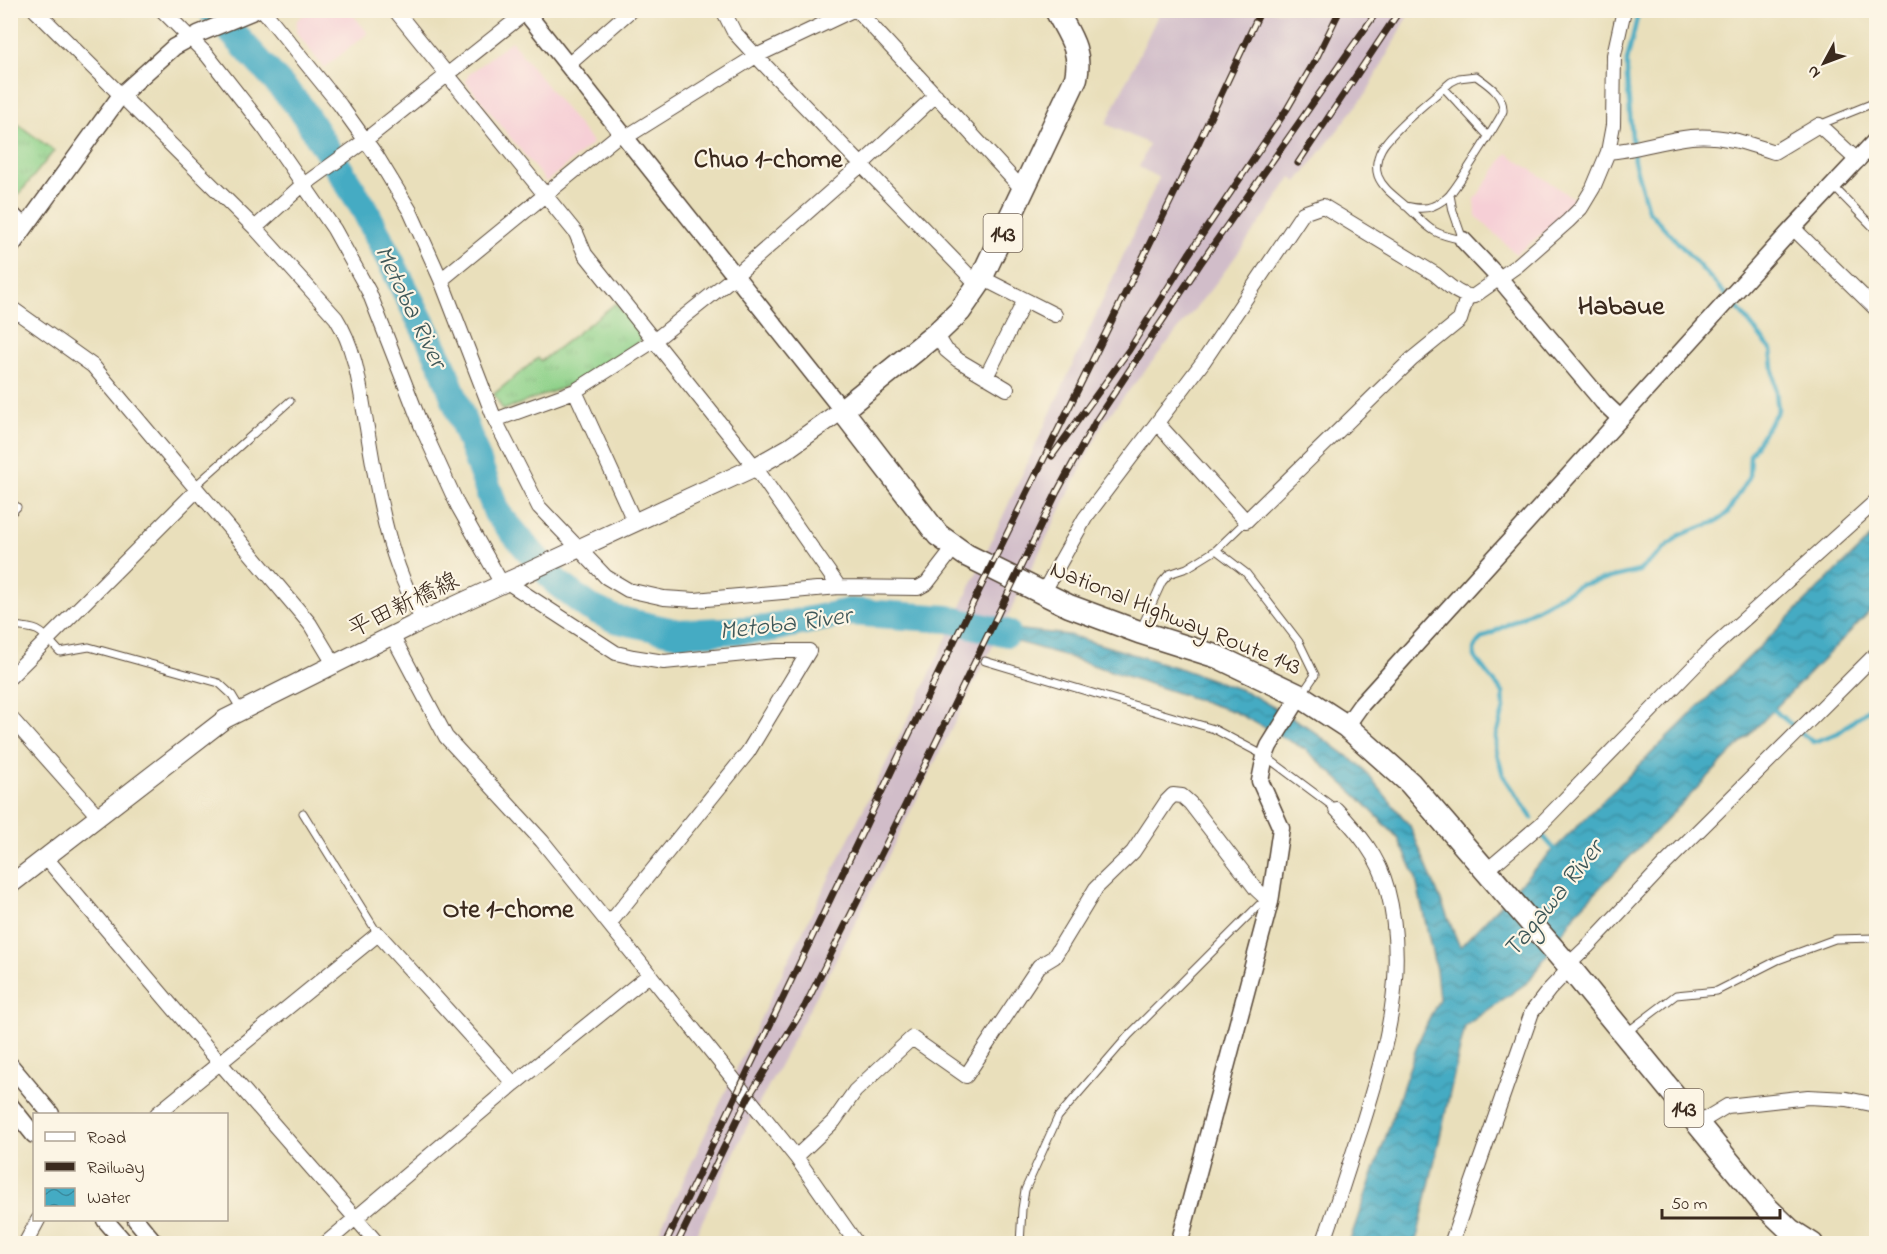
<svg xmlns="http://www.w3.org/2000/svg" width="1887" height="1254" font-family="'Indie Flower','Klee One',sans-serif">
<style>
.built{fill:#f6cfd6}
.industrial{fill:#d1bdc9}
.grass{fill:url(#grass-tufts);stroke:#667e54;stroke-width:1.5}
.water{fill:url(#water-waves);stroke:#406a70;stroke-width:1.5}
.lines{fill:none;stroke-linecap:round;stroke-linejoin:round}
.stream{stroke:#44abc3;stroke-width:4.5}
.river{stroke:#44abc3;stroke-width:28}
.service-casing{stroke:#554536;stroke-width:9}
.minor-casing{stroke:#554536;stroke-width:16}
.tertiary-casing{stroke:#554536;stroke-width:19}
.secondary-casing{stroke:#554536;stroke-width:20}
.trunk-casing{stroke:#554536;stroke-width:25}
.service{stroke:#fff;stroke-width:7}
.minor{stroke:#fff;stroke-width:14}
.tertiary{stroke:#fff;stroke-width:16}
.secondary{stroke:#fff;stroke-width:18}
.trunk{stroke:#fff;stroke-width:22}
.rail-casing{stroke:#3b2a1e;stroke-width:7}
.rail{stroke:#fcf5e5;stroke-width:4.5;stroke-dasharray:14;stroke-linecap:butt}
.labels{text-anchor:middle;stroke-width:4.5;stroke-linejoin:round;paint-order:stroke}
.shield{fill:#fcf5e5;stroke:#75675a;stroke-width:1.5}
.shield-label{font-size:22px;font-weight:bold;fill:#3b2a1e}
.street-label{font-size:24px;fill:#3b2a1e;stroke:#fcf5e5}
.neighbourhood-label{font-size:26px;font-weight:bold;fill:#3b2a1e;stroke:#fcf5e5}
.water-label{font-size:26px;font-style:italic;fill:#3e5758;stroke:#fcf5e5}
.quarter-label{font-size:27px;font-weight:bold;fill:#3b2a1e;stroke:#fcf5e5}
</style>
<defs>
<pattern id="grass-tufts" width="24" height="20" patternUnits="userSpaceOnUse" patternTransform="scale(1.5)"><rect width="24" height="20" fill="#90d28b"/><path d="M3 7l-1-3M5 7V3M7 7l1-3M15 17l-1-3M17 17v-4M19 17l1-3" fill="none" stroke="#7db478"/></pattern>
<pattern id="water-waves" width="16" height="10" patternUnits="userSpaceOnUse" patternTransform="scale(1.5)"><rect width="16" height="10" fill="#44abc3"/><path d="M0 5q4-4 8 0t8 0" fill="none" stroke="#3a8b9e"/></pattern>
</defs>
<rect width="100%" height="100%" fill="#fcf5e5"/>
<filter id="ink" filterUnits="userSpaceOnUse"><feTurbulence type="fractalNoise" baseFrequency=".0167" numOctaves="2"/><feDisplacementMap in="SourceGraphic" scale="12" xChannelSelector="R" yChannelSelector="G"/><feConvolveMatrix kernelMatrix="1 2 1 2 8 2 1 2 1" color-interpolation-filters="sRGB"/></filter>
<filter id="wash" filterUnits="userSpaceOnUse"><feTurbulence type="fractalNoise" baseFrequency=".008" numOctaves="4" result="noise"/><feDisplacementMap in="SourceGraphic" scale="24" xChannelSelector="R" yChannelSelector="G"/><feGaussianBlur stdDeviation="1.35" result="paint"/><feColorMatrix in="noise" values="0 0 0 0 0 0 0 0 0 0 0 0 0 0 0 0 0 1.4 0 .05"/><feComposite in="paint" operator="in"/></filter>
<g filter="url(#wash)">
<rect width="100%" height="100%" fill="#e9dfbb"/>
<!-- built -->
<path class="built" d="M349 10 368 33 324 68 296 32 297 20 309 11Z
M511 41 593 143 546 182 466 82 468 75Z
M1507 153 1577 201 1564 217 1516 254 1476 216 1475 199Z"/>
<!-- industrial -->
<path class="industrial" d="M1160 11H1411L1366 94 1297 182 1291 177 1265 216 1219 279 1105 420 851 931 746 1128 692 1243 653 1244 785 967 924 687 1159 178 1139 167 1149 144 1106 124Z"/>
<!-- grass -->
<path class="grass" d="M15 122 54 151 19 194 11 191V165L15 159 11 155V127Z
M616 303 640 332 641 341 573 384 503 410 494 394 538 358 541 361Z"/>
<!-- water -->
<path class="water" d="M1876 532V605L1579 909 1528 982 1465 1026 1416 1243H1349L1419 1040 1439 999 1436 970 1415 875 1398 838 1359 798 1305 749 1235 712 1059 654 949 622 1069 635 1182 669 1247 692 1306 726 1362 767 1410 826 1460 947 1534 869Z"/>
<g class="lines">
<!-- stream -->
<path class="stream" d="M1639 10 1627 61V79L1634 161 1648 210 1726 295
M1771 708 1813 742 1838 733 1876 703
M1532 818 1503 775 1496 750V736L1504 709 1503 693 1476 659C1472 650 1474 646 1481 639L1580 585 1639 571 1680 535 1718 521 1728 512 1749 477 1750 455 1778 410 1771 350 1732 301
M1542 835 1556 851"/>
<!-- river -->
<path class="river" d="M212 10 300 107 365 210 441 362 497 513 556 582 589 607 615 619 678 633 766 629 850 612 948 619 1007 633"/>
</g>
</g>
<g filter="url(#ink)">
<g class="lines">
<defs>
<path id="service" d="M1444 88 1488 136
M1819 125 1876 102
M1833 186 1876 230
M1405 206C1414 208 1424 210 1433 206 1438 204 1448 198 1451 193 1458 185 1502 116 1503 111 1504 94 1487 84 1476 76L1459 78 1451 82C1430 100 1404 120 1387 141 1379 150 1374 164 1378 176 1383 189 1396 197 1406 206 1430 228 1428 233 1463 240L1453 211 1450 195
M195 486 290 401
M10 501 17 507 10 514
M1216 550 1246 573 1299 642 1315 675 1302 694
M10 626C41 628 39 629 60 652L89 647 219 683 232 695 241 710
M1141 628 1162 582 1169 574 1187 568 1216 550 1246 521
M985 661 1214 729 1265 756 1336 809
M303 813 378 934
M1627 1032 1676 995 1717 991 1778 960 1835 939 1876 938
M1020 1244 1022 1209 1025 1190 1058 1117 1129 1035 1259 905 1268 902"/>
<path id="minor" d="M35 10 255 228 336 318C357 351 360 390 367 428 378 495 388 561 423 620
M162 10 207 55 265 129 334 229 369 292 421 425 458 506 502 584
M263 10 340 105 376 155 410 211 441 280 495 420 539 507 606 577 628 590 664 598 695 600 839 587 918 588 927 583 954 548
M395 10 576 233 585 254 755 467 839 587
M723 10 734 32 756 56 978 285
M857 10 1024 191
M568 65 631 10
M626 137 756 56 853 10
M1608 152C1636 150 1663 140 1691 137 1720 134 1747 143 1774 152L1819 125 1858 161
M255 228 298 189 359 145 526 12
M1793 228 1876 309
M982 278 1055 315
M441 280 622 132
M10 307 93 366 310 624 334 664
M936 334 946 350 958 360 1007 389
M986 377 1025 300
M575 391 635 523
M495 420 575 391 655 340 735 276 861 165 936 95
M1157 423 1246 521 1412 359 1460 320 1467 297
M509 580 513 586 616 653 633 657 664 662 775 651H809
M1043 593 1085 518 1203 362 1303 213 1323 206 1435 274C1446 283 1460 298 1474 296L1518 265 1568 221 1581 208 1593 188 1608 152 1613 125 1614 55 1624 10
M392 635 446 737 542 841 609 924 796 1157 857 1244
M10 677 197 490
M10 717 98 816
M46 858 220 1063 378 1244
M1486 871 1541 824 1710 650 1876 501
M609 924 748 752 809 651
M1568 965 1587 947 1664 865 1876 654
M157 1114 378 934 514 1084
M1697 1124 1727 1106 1808 1097 1847 1099 1876 1105
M796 1157 834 1121 855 1091 912 1038 966 1076 1039 966 1054 957 1096 888 1133 852 1167 801 1173 795 1182 796 1190 803 1256 889 1270 902
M25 1244 38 1220
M325 1244 514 1084 649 975
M1323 1244C1337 1205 1349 1165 1362 1126 1386 1049 1409 970 1387 888 1379 857 1358 832 1336 809
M1451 1244 1532 1012 1549 990 1570 968"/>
<path id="tertiary" d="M524 10 842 410
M10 213 24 227
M1463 240 1499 278 1603 402 1620 418
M10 248 121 95 174 47 198 34 256 10
M1346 726 1361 705 1793 228 1876 140
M10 1065 51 1114
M10 1105 34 1135
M105 1220 126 1244
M136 1220 156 1244
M1179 1244 1270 902 1281 828 1260 781 1265 756 1269 746 1300 696"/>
<path id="secondary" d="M10 885 225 719 411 626 755 467 790 447 842 410"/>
<path id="trunk" d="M1056 10C1069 35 1082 50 1076 78L978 285 960 311 936 334 842 410 938 535 966 555 1069 606 1139 632 1218 657 1300 696 1346 726 1410 783 1570 968 1766 1207 1790 1230 1812 1244"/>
</defs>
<!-- service casing -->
<use href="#service" class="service-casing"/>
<!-- minor casing -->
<use href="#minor" class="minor-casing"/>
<!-- tertiary casing -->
<use href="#tertiary" class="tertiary-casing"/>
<!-- secondary casing -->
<use href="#secondary" class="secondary-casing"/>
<!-- trunk casing -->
<use href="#trunk" class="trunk-casing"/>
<!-- service -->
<use href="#service" class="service"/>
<!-- minor -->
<use href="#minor" class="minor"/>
<!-- tertiary -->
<use href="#tertiary" class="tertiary"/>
<!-- secondary -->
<use href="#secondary" class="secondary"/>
<!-- trunk -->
<use href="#trunk" class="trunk"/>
<defs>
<path id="rail" d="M1298 163 1400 10
M1052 456 1129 350 1189 254 1287 109 1316 59 1340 10
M665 1244 940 670 1176 190 1261 10
M677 1244 748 1098 805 1006 901 814 1057 492 1097 419 1200 264 1378 10"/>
</defs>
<!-- rail casing -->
<use href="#rail" class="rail-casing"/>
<!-- rail -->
<use href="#rail" class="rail"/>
</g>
</g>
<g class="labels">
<!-- shield labels -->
<g class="shield">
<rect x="983.5" y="214" width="39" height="38" rx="4.5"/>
<rect x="1664.5" y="1089" width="39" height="38" rx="4.5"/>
</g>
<g class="shield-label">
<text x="1003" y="241">143</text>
<text x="1684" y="1116">143</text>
</g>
<!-- street labels -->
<g class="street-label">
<text transform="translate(403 604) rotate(-26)" y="8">平田新橋線</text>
<text transform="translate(1176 617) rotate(22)" y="8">National Highway Route 143</text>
</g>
<!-- neighbourhood labels -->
<g class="neighbourhood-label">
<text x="768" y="167">Chuo 1-chome</text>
<text x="508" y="917">Ote 1-chome</text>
</g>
<!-- water labels -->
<g class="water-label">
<text transform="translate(412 306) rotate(64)" y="9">Metoba River</text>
<text transform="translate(785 622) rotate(-7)" y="9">Metoba River</text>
<text transform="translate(1552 898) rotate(-51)" y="9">Tagawa River</text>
</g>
<!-- quarter labels -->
<g class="quarter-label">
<text x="1621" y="314">Habaue</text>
</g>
</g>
<!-- margin -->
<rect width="1887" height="1254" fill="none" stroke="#fcf5e5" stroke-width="36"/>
<!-- legend -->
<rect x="33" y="1113" width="195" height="108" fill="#fcf5e5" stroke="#afa495" stroke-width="1.5"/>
<rect x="45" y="1132" width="30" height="9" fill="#ffffff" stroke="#afa495" stroke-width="1.5"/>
<text x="87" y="1143" font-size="18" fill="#3b2a1e">Road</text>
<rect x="45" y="1162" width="30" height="9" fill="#3b2a1e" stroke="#afa495" stroke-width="1.5"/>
<text x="87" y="1173" font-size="18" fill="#3b2a1e">Railway</text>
<rect x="45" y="1188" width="30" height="18" fill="url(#water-waves)" stroke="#afa495" stroke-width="1.5"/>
<text x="87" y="1203" font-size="18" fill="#3b2a1e">Water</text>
<!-- north arrow -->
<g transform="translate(1824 63) rotate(229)" stroke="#fcf5e5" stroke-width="4.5" paint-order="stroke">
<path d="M0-4.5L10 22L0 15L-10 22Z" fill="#3b2a1e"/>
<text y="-9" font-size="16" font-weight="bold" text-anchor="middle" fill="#3b2a1e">N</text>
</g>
<!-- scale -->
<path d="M1662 1209v9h118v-9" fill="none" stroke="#3b2a1e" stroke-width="3"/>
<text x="1671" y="1209" font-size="18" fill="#3b2a1e" stroke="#fcf5e5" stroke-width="4.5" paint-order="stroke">50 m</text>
</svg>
